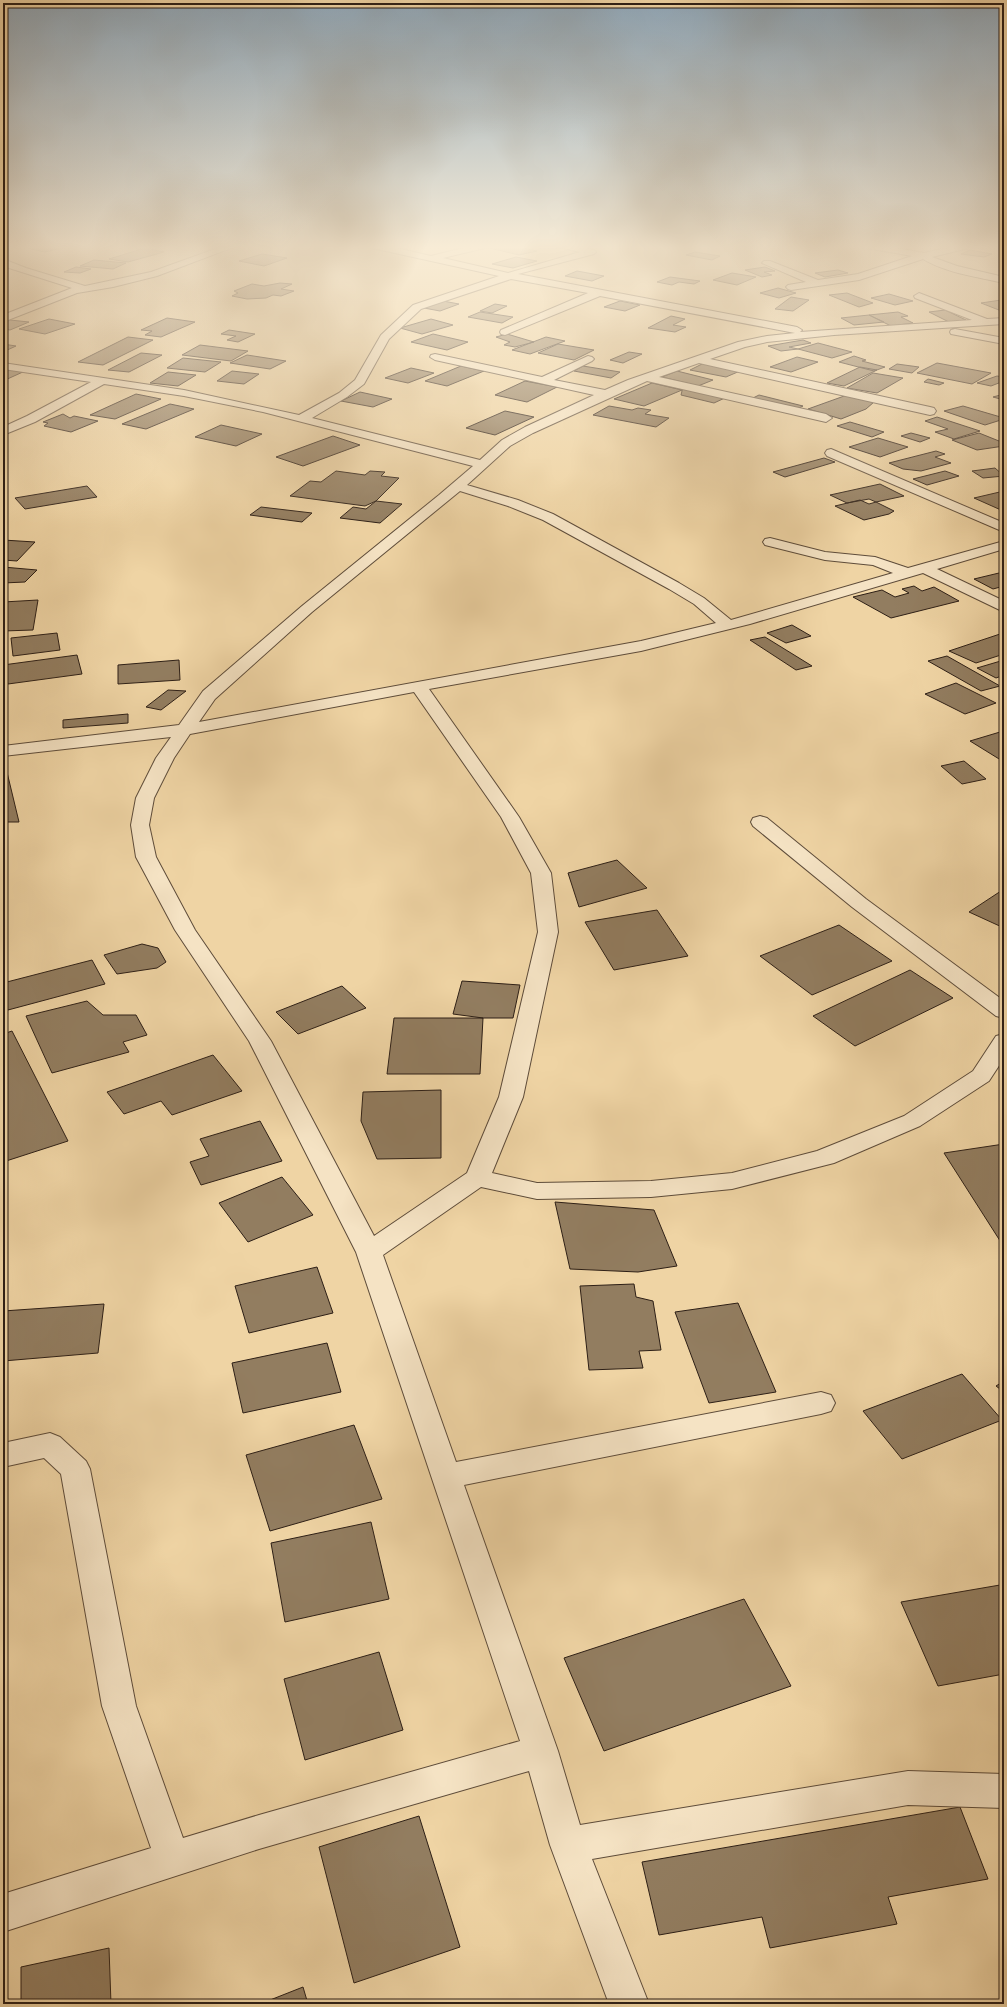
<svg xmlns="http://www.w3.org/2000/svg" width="1007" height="2007" font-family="Alegreya,serif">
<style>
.building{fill:#927d60;stroke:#2d1f16}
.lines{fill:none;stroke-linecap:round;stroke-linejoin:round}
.minor-casing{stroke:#5e4c3a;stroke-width:2}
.minor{fill:#f5e3c4;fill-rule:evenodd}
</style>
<rect width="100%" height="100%" fill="#efd4a4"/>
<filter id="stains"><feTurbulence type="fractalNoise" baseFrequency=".005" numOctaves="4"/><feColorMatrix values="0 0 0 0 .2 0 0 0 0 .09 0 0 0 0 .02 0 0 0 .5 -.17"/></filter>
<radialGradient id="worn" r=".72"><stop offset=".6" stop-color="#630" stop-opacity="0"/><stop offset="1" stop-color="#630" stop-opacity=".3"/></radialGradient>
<!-- building -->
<path class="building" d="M29 245H75L45 252 27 248 34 246Z
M493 245H512L537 251 519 255 486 247Z
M145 248 164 252 128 262 109 259Z
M970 250 992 254 984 257 961 254Z
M695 252 720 256 712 260 686 255Z
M262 254 287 258 264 266 239 261Z
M516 257 537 261 513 268 492 264Z
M94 260 126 263 113 269 80 266Z
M76 267 91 269 80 273 64 272Z
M765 267 775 271 764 272 772 275 762 277 745 270Z
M838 270 848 273 825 277 815 273Z
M577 271 604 276 592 281 565 276Z
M732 273 756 277 737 285 713 280Z
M670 277 700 281 694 284 679 282 672 285 657 282Z
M280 283 292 284 281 289 294 291 281 296 273 295 266 298 247 299 232 296 238 293 234 291 252 284 264 286Z
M778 288 796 293 779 298 760 293Z
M847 293 873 303 859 307 829 295Z
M889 294 913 301 895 305 871 298Z
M791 297 809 300 793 311 775 309Z
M1001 300 1004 301V312L981 303Z
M443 301 459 304 440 311 424 308Z
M620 301 640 305 625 311 604 307Z
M495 304 507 306 492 313 480 311Z
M945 310 966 320 949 322 929 312Z
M480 312 513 317 502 323 468 317Z
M898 312 908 316 901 317 913 323 891 326 869 315Z
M869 315 884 322 854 325 841 318Z
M671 316 685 319 673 325 686 327 675 332 648 328Z
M167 318 195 322 161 337 145 335 152 331 141 330Z
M49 319 75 324 45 334 19 329Z
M431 319 453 325 422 334 400 328Z
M10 320 29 322 10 330 3 329V323Z
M229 330 255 334 238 342 227 340 236 336 221 334Z
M433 334 468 342 447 350 411 342Z
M507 334 534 342 515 347 504 345 510 342 496 337Z
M128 337 153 340 103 365 78 362Z
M546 337 565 341 530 354 512 350Z
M803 340 811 343 789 347 798 349 781 351 768 346Z
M818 343 852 352 832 358 798 349Z
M3 344 16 346 3 352Z
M558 344 594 350 574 360 538 353Z
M200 345 248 351 231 361 182 355Z
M629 352 642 354 623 363 610 360Z
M141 353 162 355 129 372 108 370Z
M247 355 286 361 270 369 230 363Z
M854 356 866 360 862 361 885 367 874 371 839 362Z
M797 357 818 362 791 372 770 367Z
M183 358 221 362 205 372 167 368Z
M704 363 740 371 726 377 690 370Z
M937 363 991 373 972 384 917 373Z
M897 364 919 367 912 373 889 369Z
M461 366 484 371 447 386 425 381Z
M583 366 620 372 611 378 574 371Z
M860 367 877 370 844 386 827 383Z
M3 368 25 371 3 381Z
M411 368 434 373 408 383 385 378Z
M232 371 259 374 244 384 217 381Z
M677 371 713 380 698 386 662 377Z
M168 372 196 375 178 386 150 383Z
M873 373 903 378 877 393 847 388Z
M997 376 1004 377V381L991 386 977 383Z
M928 379 944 383 939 385 924 382Z
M525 381 557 387 527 402 495 395Z
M652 383 682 390 644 406 614 399Z
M683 387 727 397 714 403 681 395Z
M360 392 392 399 373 407 341 401Z
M136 394 161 399 115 419 90 415Z
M1004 394V400L993 397Z
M759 395 803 406 797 409 753 398Z
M847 395 874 402 866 409 841 419 808 409Z
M170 404 194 409 146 429 122 424Z
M609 406 632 410 638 408 651 410 645 414 669 418 656 427 593 415Z
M963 406 1004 418V419L985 425 944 411Z
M505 411 534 417 495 435 466 428Z
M63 414 70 418 74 416 98 421 71 432 44 426 48 423 43 422Z
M937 417 980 431 954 439 935 432 948 429 925 421Z
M850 422 884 432 872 437 837 426Z
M221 425 262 434 236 446 195 437Z
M911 433 930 438 920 442 901 436Z
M979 433 1004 443V446L977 450 952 440Z
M333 436 360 445 303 466 276 457Z
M878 438 908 447 880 457 849 447Z
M936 451 945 454 935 457 951 463 921 471 903 469 889 463Z
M824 458 835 462 785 477 773 472Z
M995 468 1004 476 983 478 972 471Z
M336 471 365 475 370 471 385 472 381 476 399 478 376 501 365 506 290 496 310 481 321 482Z
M945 471 959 476 927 485 913 479Z
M880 484 904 496 876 502 869 499 847 503 830 495Z
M87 486 97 497 25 509 15 498Z
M1004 491V509L1001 510 974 498Z
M860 500 869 504 876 502 894 511 889 514 864 520 835 506Z
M376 501 402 504 380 523 340 518 353 507 366 509Z
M261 507 312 513 302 522 250 515Z
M3 540 35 542 17 561 3 560Z
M3 567 37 570 25 582 3 583Z
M999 573 1004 575V586L993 589 974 579Z
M914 586 922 591 934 587 959 601 891 618 853 597 882 590 895 597 909 593 902 589Z
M38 600 33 630 3 631V602Z
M792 625 811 636 786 643 767 633Z
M57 633 60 650 13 656 11 638Z
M1000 634 1004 635V654L976 663 949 651Z
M765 637 812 666 796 670 750 640Z
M77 655 82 674 8 684 5 673H3V665Z
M947 656 1000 686 981 691 928 661Z
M179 660 180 680 118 684V665Z
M1004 660V675L996 678 977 668Z
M956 683 996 703 965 714 925 694Z
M168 690 186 691 161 710 146 707Z
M128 714V723L63 728V720Z
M1000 732 1004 734V762L970 741Z
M964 761 986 779 962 784 941 766Z
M3 768H6L19 822H3Z
M617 860 647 888 579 907 568 873Z
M1004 889V928L969 912Z
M657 910 688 956 614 970 585 922Z
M839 925 892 961 812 995 760 956Z
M142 944 158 948 166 962 157 968 117 974 104 955Z
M92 960 105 984 8 1010 3 997V983Z
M910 970 953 998 855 1046 813 1016Z
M462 981 520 985 513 1018H483L453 1014Z
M342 986 366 1008 298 1034 276 1012Z
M87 1001 103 1015H136L147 1035 123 1042 129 1052 52 1073 26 1016Z
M394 1018H483L480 1074H387Z
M12 1031 68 1141 3 1162V1034Z
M213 1055 242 1091 172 1115 161 1101 124 1114 107 1092Z
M441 1090V1158L377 1159 361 1121 363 1092Z
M260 1121 282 1161 201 1185 190 1162 209 1156 200 1139Z
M1004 1144V1247L944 1153Z
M282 1177 313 1215 248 1242 219 1203Z
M555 1202 654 1210 677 1266 638 1272 570 1269Z
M317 1267 333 1313 249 1333 235 1286Z
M634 1284 636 1297 653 1301 661 1350 639 1351 643 1368 589 1370 580 1286Z
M738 1303 776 1392 709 1403 675 1312Z
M104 1304 98 1353 3 1361V1311Z
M327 1343 341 1392 243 1413 232 1363Z
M962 1374 1002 1420 902 1459 863 1411Z
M1004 1381V1392L996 1386Z
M354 1425 382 1499 270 1531 246 1455Z
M371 1522 389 1599 285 1622 271 1543Z
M1000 1585 1004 1593V1674L938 1686 901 1602Z
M744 1599 791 1686 604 1751 564 1658Z
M379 1652 403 1730 305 1760 284 1679Z
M960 1807 988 1879 888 1897 897 1924 770 1948 762 1917 659 1935 642 1862Z
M419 1816 460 1947 354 1983 319 1847Z
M109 1948 111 2004H21V1967Z
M303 1987 308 2004H260Z"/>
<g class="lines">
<defs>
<path id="minor" d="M226 245H239L157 276 113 287 77 293 3 322V315L72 288 9 268 3 266V259L26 268 85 286 151 272Z
M367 245H384L431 256 475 245H490L489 247 443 258 508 273 580 252 559 247 557 245H573L594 250 596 252 594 254 518 274 797 327 802 330 800 332 972 320 915 298 914 296 919 293 987 319 1004 318V324L834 335 767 342 745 347 710 359 930 407 934 408 936 411 934 414 930 415 699 363 659 377 826 414 832 418 826 422 647 381 533 433 510 446 467 485 518 500 553 514 679 583 704 598 731 620 893 573 873 565 825 560 765 545 763 542 765 539 770 538 825 552 875 557 908 568 1004 541V549L937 569 1004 601V612L923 573 750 624 641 651 429 689 519 817 551 873 558 932 523 1097 492 1173 537 1183 651 1181 732 1173 817 1151 904 1116 973 1071 996 1036 1004 1034V1058L989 1081 920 1126 834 1163 732 1189 651 1197 537 1199 481 1187 383 1255 456 1462 821 1392 831 1395 835 1403 831 1411 821 1414 464 1485 558 1751 580 1825 908 1771 1004 1774V1808L908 1805 592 1859 649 2004H609L550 1845 529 1771 259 1849 3 1932V1894L151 1848 102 1706 61 1474 44 1458 3 1467V1443L50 1433 60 1437 86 1461 90 1469 136 1706 183 1838 259 1815 520 1741 356 1252 249 1041 175 930 136 857 131 825 136 798 156 758 171 737 3 756V746L179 725 203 691 302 606 439 495 473 466 263 412 184 396 104 384 35 422 3 435V427L27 416 91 382 3 369V363L184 390 299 415 339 393 355 380 381 335 413 305 499 276 372 248ZM511 279 588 293 501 330 500 332 501 334 505 335 600 296 795 333 767 336 738 342 628 380 605 390 554 380 592 361 594 359 592 357 588 356 542 377 435 354 431 355 430 357 435 360 594 395 525 427 502 440 480 460 312 418 347 397 364 384 389 339 421 309ZM460 491 508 506 543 520 669 589 694 604 716 623 641 641 199 722 215 699 312 612ZM414 692 501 817 531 873 538 932 499 1097 467 1173 374 1236 271 1041 195 930 156 857 149 825 154 798 174 758 190 734Z
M863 245H880L924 253 959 245H974L973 247 932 257 957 266 1004 277V283C978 277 946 273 923 259L859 280 791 290 788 289 786 287 788 285 806 282 762 263 764 261H770L818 280 858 274 912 256 867 248Z
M955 329 1004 338V344L951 334 950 332 951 330Z
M831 449 1004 523V532L827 456 825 453 827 450Z
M760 816 767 818 866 899 1004 1001V1018L996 1016 852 907 753 826 751 822 753 818Z"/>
</defs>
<!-- minor casing -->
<use href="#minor" class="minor-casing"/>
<!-- minor -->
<use href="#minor" class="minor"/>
</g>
<!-- sky -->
<linearGradient id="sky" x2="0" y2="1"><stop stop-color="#90a8ba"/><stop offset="0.47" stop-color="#f8ecd6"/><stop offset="1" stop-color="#f8ecd6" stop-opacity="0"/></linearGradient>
<rect width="1007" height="526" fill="url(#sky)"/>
<!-- margin -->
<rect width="1007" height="2007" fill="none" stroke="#efd4a4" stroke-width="16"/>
<rect x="4" y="4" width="999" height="1999" fill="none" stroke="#2d1f16" stroke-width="2"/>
<rect x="8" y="8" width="991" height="1991" fill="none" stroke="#2d1f16"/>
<rect width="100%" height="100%" filter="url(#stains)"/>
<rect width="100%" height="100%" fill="url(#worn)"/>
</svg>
